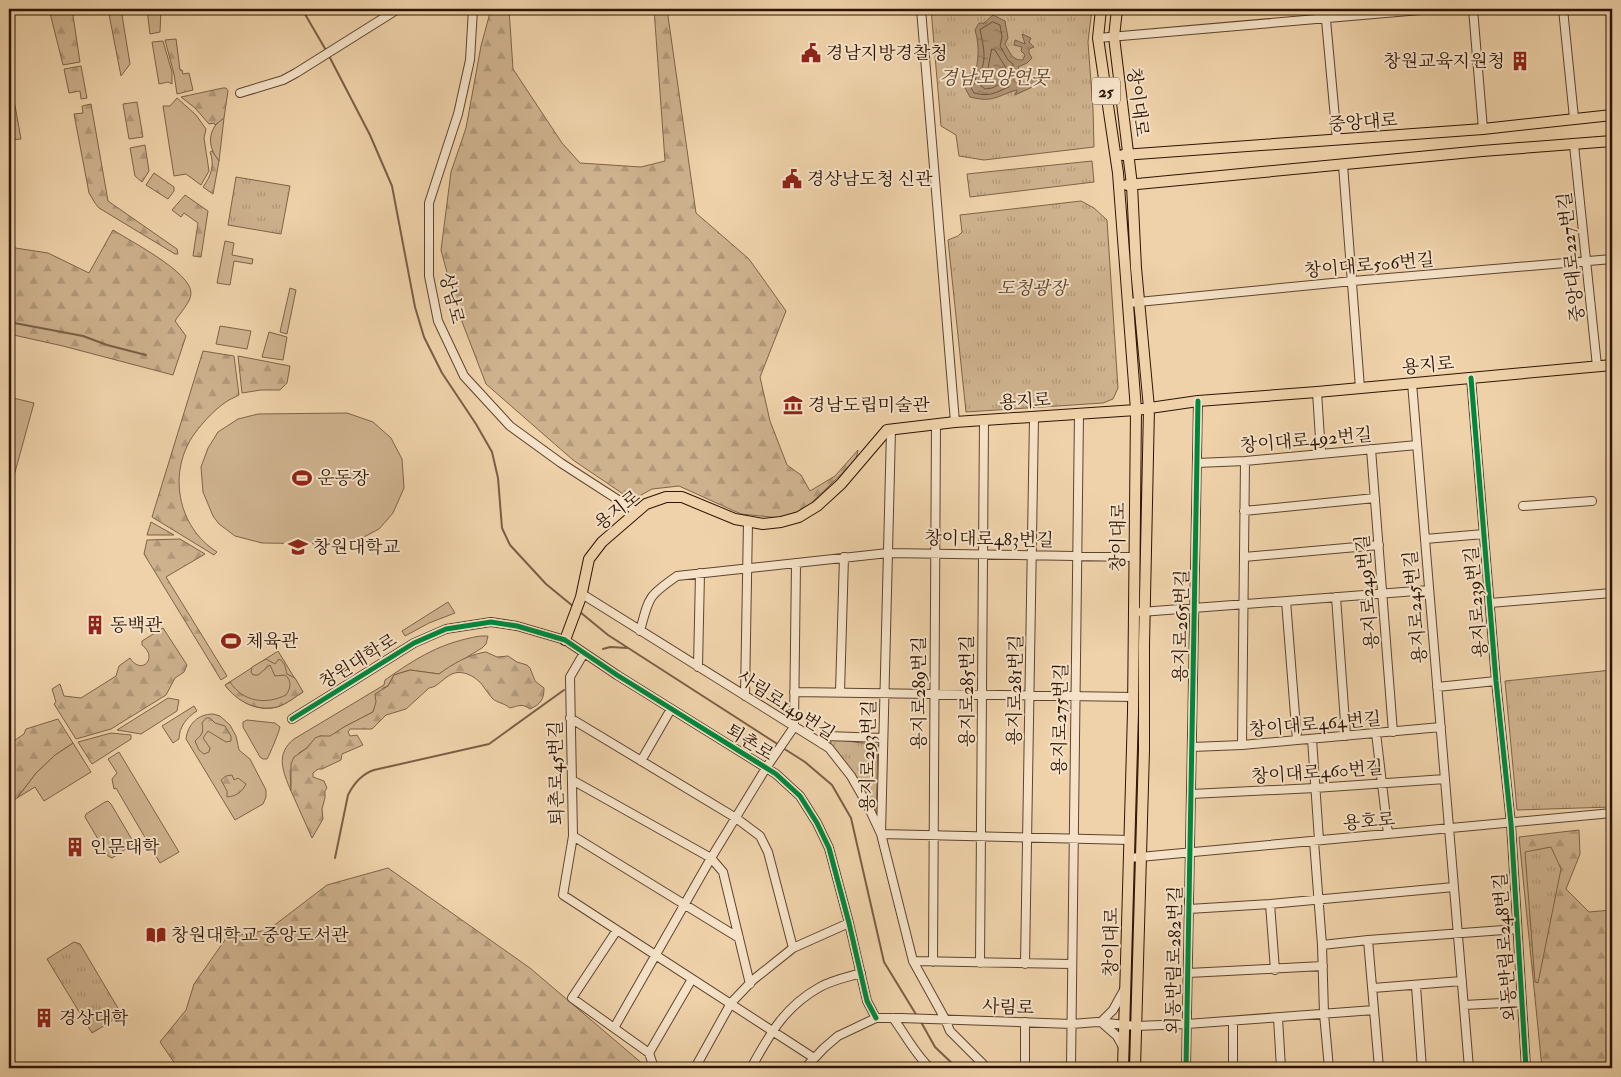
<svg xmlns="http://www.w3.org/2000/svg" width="1621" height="1077" font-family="'IM FELL Double Pica','Noto Serif KR',serif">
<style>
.green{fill:#ceb28e;stroke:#7e6348}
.forest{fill:url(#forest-firs);stroke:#7e6348}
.park{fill:url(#park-tufts);stroke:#7e6348}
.water{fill:url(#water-ripples);stroke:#7a5f45}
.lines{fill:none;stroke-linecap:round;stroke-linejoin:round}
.shore{stroke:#6d523a;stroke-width:1}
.stream{stroke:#7a5f45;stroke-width:2}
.minor-casing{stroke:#5e442d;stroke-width:10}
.major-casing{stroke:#2d1403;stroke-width:12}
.minor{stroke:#f5e2c8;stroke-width:8}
.major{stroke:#efd2aa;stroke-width:10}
.cycleway-casing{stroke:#f5e2c8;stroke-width:8}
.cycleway{stroke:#00873e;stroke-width:5}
.labels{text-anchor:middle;stroke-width:4;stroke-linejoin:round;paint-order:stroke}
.shield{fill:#f5e2c8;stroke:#69523e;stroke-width:1}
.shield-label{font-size:16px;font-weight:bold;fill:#2d1403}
.poi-label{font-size:18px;fill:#2d1403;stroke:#f5e2c8;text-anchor:start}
.street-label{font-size:18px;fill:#2d1403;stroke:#f5e2c8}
.park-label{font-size:18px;font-style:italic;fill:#5d432d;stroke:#f5e2c8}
.water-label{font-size:19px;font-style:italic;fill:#60462f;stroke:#f5e2c8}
</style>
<defs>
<pattern id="forest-firs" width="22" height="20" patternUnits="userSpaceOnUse" patternTransform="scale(1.25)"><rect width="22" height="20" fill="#ceb28e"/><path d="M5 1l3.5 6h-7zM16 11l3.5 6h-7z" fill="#b19879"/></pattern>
<pattern id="park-tufts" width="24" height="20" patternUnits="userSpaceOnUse" patternTransform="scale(1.25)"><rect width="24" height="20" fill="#ceb28e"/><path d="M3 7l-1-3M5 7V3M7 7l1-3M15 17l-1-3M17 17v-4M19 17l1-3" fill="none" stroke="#b19879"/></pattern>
<pattern id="water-ripples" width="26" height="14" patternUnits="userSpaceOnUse" patternTransform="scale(1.25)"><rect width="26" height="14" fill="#ad9171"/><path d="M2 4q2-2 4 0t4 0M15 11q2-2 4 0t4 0" fill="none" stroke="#8d755b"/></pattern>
</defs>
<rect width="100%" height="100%" fill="#efd2aa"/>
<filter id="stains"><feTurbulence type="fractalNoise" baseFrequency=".004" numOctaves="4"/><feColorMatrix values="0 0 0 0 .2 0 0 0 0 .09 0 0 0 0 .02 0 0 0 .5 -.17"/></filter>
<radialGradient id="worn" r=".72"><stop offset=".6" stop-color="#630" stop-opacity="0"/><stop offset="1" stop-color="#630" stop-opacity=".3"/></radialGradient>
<!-- green -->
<path class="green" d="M147 9H161L160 32 150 34Z
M163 41 172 72V84L168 82 159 84 152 42Z
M177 98 196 115 206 129 204 138 209 171 201 185 186 174 174 176 163 106H170Z
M224 118 219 161C207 147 207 128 224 118Z
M225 241 234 243 232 255 253 259 252 264 234 261 230 285 217 283Z
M290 288 296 290 287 334 280 332Z
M220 326 251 331 247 349 216 344Z
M269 332 287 337 283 360 262 357Z
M9 397 34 403 9 494Z
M347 413 373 422 391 438 402 459 404 488 393 513 379 529 360 539 339 544 262 543 235 536 219 524 213 516 203 492 201 467 208 448 218 432 238 419 258 414Z
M448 602 455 613 429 623 405 636 402 631Z
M480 636H488L486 644 482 648 439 674 410 670 394 675 388 686 383 688 373 712 344 727 330 737 320 736 313 741 307 748 299 753 290 771 291 791C283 772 275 754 294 739L384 685 385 680C418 657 440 643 480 636Z
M278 651 303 692C296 696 288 703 280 706 259 714 237 701 225 685Z
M168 698 179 700 177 711 141 734 117 730Z
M194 706 197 711C187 717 179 727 179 739L173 743 162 726Z
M213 714 220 716 230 725 236 736 239 750 250 759 266 790V797L263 804 235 820 186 739C188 724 198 714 213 714Z
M247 720 275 723 280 727C280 730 269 756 267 759H263L260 757 243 727V722Z
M73 743 91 772 44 801 35 787 17 798 36 773 55 755Z
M119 752 179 852 160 863 116 788 114 789 112 779 117 773 108 759Z
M105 802 108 801 111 804 134 843 131 846 112 858 108 856 85 817 86 814Z"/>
<!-- forest -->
<path class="forest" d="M49 9H72L80 62 63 65Z
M108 9H121L130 64 121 76Z
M491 9H509L513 69 562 143 580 163 641 167 665 161 654 9H667L696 213 749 259 786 311 760 377 770 421 787 465 801 475 810 491 835 476 858 450 856 460 805 509 780 518 741 514 679 486 652 489 632 500 573 460 486 384 456 306 441 250 451 172 466 128 481 46Z
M176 39 180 70H182L183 74 189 73 193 90 177 94 174 74 165 40Z
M81 66 87 98 81 99 80 91 69 93 64 69Z
M9 72 21 139 9 140Z
M223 88H226L228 91 224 118 215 125 214 123 209 124 195 108 181 97Z
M137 102 143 137 129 139 123 104Z
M91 104 108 201 177 249 178 254H175L99 208 95 203 89 193 74 114 83 113 82 106Z
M145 145 149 171 142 182 135 176 130 148Z
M212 151 219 161 213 194 203 187C211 176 215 165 210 152Z
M154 173 174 187V191L168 199 146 185Z
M185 195 208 211 201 257 193 256 198 223 184 213 181 217 172 210Z
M113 230C130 241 191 272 191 293 191 302 180 313 175 321L186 336 173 375 63 346 9 334V247L48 253 89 273Z
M203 351 234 356 239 395C236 397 232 398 229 400 216 408 204 421 195 433 167 471 177 527 217 552L214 555 152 517Z
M238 356 290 366 287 383 280 390H261L242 393Z
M151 522 174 535H147Z
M180 539 205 554 166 577 227 676 221 680 144 554 147 540Z
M163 628 187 665 184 672 175 678 166 695 111 729 76 739 54 704 56 702 52 689 60 684 64 696 81 698 116 676 119 666 130 658C141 676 159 658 142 645V641Z
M486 652 497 657 508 656 517 662 527 665 530 668 535 681 544 688C544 699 541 704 530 709 522 703 518 706 510 708 504 703 498 703 493 699 489 695 486 690 483 686 477 677 462 669 452 674 443 678 438 687 429 688L406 709 386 715 372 729H350L348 732 350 736 357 735 363 745 342 754 341 760 322 769H318L313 773V777L324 781 327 788 325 791V798L322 809 323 819 312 838 291 791V764L294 757 307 748 315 738 320 736H330L344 727 373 712 376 702 375 694 388 686 394 675 410 670 439 674C452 664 470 654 486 652Z
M266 659 275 664 279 659C286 663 285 668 287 674L295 678 303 692C296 696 288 703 280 706 259 713 237 702 225 685L230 682C243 702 266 705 286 695 291 688 292 680 285 675L275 676 270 665 258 675H253L251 672 252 667Z
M206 718H210L215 723 225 726 231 736V741L226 742 208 731 203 738 210 748 209 752 204 754 199 750 195 741C202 735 204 732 202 723Z
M58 719 73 743 55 755 36 773 17 798 14 800 9 792V744L24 734 26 729Z
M111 733 131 735V739L92 764 78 742Z
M232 775 234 780 238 778 246 784C242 792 237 796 227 797V791L221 780 226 776Z
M1579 830 1580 854 1566 889 1589 912 1612 910V1068H1542L1519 837Z
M388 868 530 968 644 1065 645 1068H178L160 1042 186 1010 194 984 227 937 268 930 327 885Z"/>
<!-- park -->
<path class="park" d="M931 9H1092L1088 42 1093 109 1094 147 984 160 959 156 956 135 941 126Z
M1092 161 1094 182 970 197 967 174Z
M236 177 290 186 281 234 228 225Z
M1081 201 1094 208 1107 220 1118 388 1113 399 1103 403 966 412 948 240 958 236 962 232 960 215Z
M1612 670V807L1517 810 1505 681Z
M831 739 878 745 876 814 856 781 830 743Z
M1551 847 1561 869 1538 983 1535 982 1525 852Z
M74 942 80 944 122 1015 92 1033 47 959Z"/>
<!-- water -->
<path class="water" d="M993 15 1005 21 1008 38 1005 44C1010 52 1012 61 1023 60L1025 55 1021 51 1022 47 1014 45 1015 40 1025 44 1022 34 1031 38 1029 42 1034 47 1029 49V53L1032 58 1027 63 1018 67 1021 76H1014V81L1018 84 1022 82 1028 83V74L1039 78 1036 83 1039 84 1015 95 1017 90C996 96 994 103 970 97L964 86 971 81 969 74 976 70C979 55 979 44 975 30L979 23H984Z"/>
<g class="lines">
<!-- shore -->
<path class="shore" d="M993 22 1000 25 1002 37 1000 46 1008 60 1013 64V71L1009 76V87C994 93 990 97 974 93L971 88 975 83 976 76C989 66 983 44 980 30Z
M992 49 995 50 1006 68 1003 74 1002 83 992 88 985 89 981 86 982 79 987 73Z"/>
<!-- stream -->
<path class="stream" d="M302 9 327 52
M329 56 370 135 392 186 415 307 424 337 442 373 476 424 492 452 498 478 502 528 510 545 546 584 574 607
M9 322 83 336 107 345 146 355
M580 612 608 635 779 745
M603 649 610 647 628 648
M783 748 805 762 832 785 851 818 884 962 917 1016
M335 858 348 795C354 783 362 774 374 770L489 744 564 690
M921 1022 935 1047 957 1068"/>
<defs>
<path id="minor" d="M473 9 470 60 458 114 429 203V276L438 321 464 376 510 426 561 463 637 512
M921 9 955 422
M1325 9 1337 140
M1473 9 1483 129
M1563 9 1574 118
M1098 38 1432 9
M240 93 283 80 296 73 398 9
M1574 145 1597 366
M1343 165 1360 388
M1128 303 1353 281 1612 259
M1471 378 1496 681 1511 824 1526 1068
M1412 383 1469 1068
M1317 392 1321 454
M891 430 881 834 1130 840
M1371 449 1393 732
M1197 463 1245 461 1417 445
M1523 506 1592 501
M1244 511 1375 498
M1425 539 1484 534
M1244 557 1379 545
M582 594 829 748 851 776 867 804 881 834 913 961 945 1019 950 1031 987 1068
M1336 597 1346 736
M1286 601 1297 740
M1490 603 1612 593
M1141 612 1429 590
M640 631C649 597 648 596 677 576L888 553 1134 557
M584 653 570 677 573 836 563 895 814 1058
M698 667 700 573
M1437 687 1496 681
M794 692 1133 697
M840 692 844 557
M745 696 748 521
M570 718 736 818 760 836 768 852 793 948
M292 719 414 643 446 629 491 622 517 626 565 640 617 675 776 774 800 796 817 823 829 848 849 923 867 1001 876 1018
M1376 733 1388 834
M1312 739 1319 840
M822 744 827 736 883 738
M1242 745 1245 461
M1192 747 1242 745 1441 727
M641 761 671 709
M572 780 711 858 723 872 750 984
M1191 794 1315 788 1445 779
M573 836 739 938
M1314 841 1322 945 1324 1014 1329 1068
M1129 858 1612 813
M1270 904 1275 970
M1189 909 1270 904 1454 887
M617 930 572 998 649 1053 654 1068
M1368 940 1379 1068
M1322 945 1368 940 1517 929
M913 961 1072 964
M933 962 936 424
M980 963 984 420
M1025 964 1034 417
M1188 973 1323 966
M1416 986 1422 1068
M1373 988 1462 981
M1464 1005 1522 1002
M893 1018C905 1034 915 1054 930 1068
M1278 1018 1281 1068
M1025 1022V1068
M1101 1022 1113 1010 1124 990
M1101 1022 1117 1036 1123 1047
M614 1028 711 858 766 768 794 727 796 563
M649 1053 692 979
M695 1068 731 1003 753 980 793 948 849 923
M751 1068C770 1034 784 1007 820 987 832 980 848 977 861 973
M805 1068 824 1048 838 1036 876 1018H901L1072 1024 1097 1022 1136 1026 1187 1024 1374 1010
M1071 1068 1079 414
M1186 1068 1198 401
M1233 1068V1021"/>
<path id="major" d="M1101 9 1098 38 1118 173 1136 410 1133 712 1123 1068
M1117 9 1114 37 1132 185 1136 268 1149 408 1144 645V750L1135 1068
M1123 155 1483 129 1612 115
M1127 185 1482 151 1612 141
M565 640 581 597 589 559 602 542 646 504 666 497H682L735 519 763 524 781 522 799 517 817 506 841 484 887 430 955 422 1136 410 1198 401 1317 392 1612 365"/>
</defs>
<!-- minor casing -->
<use href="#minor" class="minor-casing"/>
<!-- major casing -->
<use href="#major" class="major-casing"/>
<!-- minor -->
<use href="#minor" class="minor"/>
<!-- major -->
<use href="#major" class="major"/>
<defs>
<path id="cycleway" d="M1471 378 1496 681 1511 824 1526 1068
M292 719 414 643 446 629 491 622 517 626 565 640 617 675 776 774 800 796 817 823 829 848 849 923 867 1001 876 1018
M1186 1068 1198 401"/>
</defs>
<!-- cycleway casing -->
<use href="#cycleway" class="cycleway-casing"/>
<!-- cycleway -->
<use href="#cycleway" class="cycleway"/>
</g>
<!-- icons -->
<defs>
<symbol id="civic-bare" viewBox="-9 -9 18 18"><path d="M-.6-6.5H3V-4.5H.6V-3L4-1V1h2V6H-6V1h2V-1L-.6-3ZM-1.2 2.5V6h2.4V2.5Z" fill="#8f2418" stroke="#f5e2c8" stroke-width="2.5" paint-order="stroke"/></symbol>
<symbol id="building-bare" viewBox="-9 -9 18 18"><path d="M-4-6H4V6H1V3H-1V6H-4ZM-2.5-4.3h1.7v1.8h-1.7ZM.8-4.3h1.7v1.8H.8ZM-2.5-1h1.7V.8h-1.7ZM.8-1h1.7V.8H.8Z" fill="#8f2418" stroke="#f5e2c8" stroke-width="2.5" paint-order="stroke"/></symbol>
<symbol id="museum-bare" viewBox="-9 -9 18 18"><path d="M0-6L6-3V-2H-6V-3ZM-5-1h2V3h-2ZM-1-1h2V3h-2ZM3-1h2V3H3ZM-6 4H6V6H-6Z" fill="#8f2418" stroke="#f5e2c8" stroke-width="2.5" paint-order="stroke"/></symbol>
<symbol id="stadium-bare" viewBox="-9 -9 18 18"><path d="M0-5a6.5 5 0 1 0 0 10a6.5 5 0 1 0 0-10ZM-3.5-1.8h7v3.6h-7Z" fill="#8f2418" stroke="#f5e2c8" stroke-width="2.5" paint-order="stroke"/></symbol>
<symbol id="university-bare" viewBox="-9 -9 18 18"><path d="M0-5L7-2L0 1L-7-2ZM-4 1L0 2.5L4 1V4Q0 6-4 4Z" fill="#8f2418" stroke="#f5e2c8" stroke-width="2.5" paint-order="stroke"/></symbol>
<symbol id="library-bare" viewBox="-9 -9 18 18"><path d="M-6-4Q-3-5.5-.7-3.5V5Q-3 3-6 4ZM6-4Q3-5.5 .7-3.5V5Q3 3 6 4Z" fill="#8f2418" stroke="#f5e2c8" stroke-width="2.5" paint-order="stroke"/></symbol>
</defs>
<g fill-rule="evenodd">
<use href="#civic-bare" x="797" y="39" width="28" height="28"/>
<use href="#building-bare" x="1506" y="47" width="28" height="28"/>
<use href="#civic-bare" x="778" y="165" width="28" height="28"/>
<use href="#museum-bare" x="779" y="391" width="28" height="28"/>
<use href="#stadium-bare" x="288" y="464" width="28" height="28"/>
<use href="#university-bare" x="284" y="533" width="28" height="28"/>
<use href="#building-bare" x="81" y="611" width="28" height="28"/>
<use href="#stadium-bare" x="217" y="627" width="28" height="28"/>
<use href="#building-bare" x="61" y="833" width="28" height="28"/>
<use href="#library-bare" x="142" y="921" width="28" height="28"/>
<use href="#building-bare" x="30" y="1004" width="28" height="28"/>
</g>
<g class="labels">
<!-- shield labels -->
<rect class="shield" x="1092" y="77.5" width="28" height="27" rx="4"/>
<g class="shield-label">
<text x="1106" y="97">25</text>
</g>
<!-- poi labels -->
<g class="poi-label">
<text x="826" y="59">경남지방경찰청</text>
<text x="1505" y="67" text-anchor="end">창원교육지원청</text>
<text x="807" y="185">경상남도청 신관</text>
<text x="808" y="411">경남도립미술관</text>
<text x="317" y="484">운동장</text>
<text x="313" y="553">창원대학교</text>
<text x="110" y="631">동백관</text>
<text x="246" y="647">체육관</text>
<text x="90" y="853">인문대학</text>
<text x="171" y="941">창원대학교 중앙도서관</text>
<text x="59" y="1024">경상대학</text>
</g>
<!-- street labels -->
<g class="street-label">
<text transform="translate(1138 102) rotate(83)" y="6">창이대로</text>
<text transform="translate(1363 122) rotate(-4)" y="6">중앙대로</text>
<text transform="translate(1571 257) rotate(-96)" y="6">중앙대로227번길</text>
<text transform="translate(1369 265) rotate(-5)" y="6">창이대로506번길</text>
<text transform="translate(452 298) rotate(76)" y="6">상남로</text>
<text transform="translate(1428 365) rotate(-5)" y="6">용지로</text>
<text transform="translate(1025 401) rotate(-4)" y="6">용지로</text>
<text transform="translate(1306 440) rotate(-5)" y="6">창이대로492번길</text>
<text transform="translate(617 510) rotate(-38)" y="6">용지로</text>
<text transform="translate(1118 537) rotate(-89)" y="6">창이대로</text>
<text transform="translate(989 539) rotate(1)" y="6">창이대로483번길</text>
<text transform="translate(1367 592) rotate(-95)" y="6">용지로249번길</text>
<text transform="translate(1476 602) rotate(-95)" y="6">용지로239번길</text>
<text transform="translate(1415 607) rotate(-95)" y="6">용지로245번길</text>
<text transform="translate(1181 626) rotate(-89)" y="6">용지로265번길</text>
<text transform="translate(358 661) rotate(-32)" y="6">창원대학로</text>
<text transform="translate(1015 690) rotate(-89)" y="6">용지로281번길</text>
<text transform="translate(967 691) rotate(-90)" y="6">용지로285번길</text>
<text transform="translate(919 693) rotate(-90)" y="6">용지로289번길</text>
<text transform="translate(786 705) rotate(33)" y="6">사림로149번길</text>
<text transform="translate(1060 719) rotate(-89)" y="6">용지로275번길</text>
<text transform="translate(1315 724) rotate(-5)" y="6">창이대로464번길</text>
<text transform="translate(750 742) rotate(32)" y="6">퇴촌로</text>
<text transform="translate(868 756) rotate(-89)" y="6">용지로293번길</text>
<text transform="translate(1317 772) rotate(-4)" y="6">창이대로460번길</text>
<text transform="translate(556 773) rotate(-91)" y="6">퇴촌로45번길</text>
<text transform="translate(1369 821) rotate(-5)" y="6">용호로</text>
<text transform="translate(1111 942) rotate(-89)" y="6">창이대로</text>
<text transform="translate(1505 947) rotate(-94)" y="6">외동반림로248번길</text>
<text transform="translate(1174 960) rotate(-89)" y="6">외동반림로282번길</text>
<text transform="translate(1008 1007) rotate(2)" y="6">사림로</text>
</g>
<!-- park labels -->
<g class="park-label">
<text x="1032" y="294">도청광장</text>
</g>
<!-- water labels -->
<g class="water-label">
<text x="994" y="84">경남모양연못</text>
</g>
</g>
<!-- margin -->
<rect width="1621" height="1077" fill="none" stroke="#efd2aa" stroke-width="30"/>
<rect x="10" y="10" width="1601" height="1057" fill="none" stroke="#2d1403" stroke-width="2.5"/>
<rect x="15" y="15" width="1591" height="1047" fill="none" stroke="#2d1403"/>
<rect width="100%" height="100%" filter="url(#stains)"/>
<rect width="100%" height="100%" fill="url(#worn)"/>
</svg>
